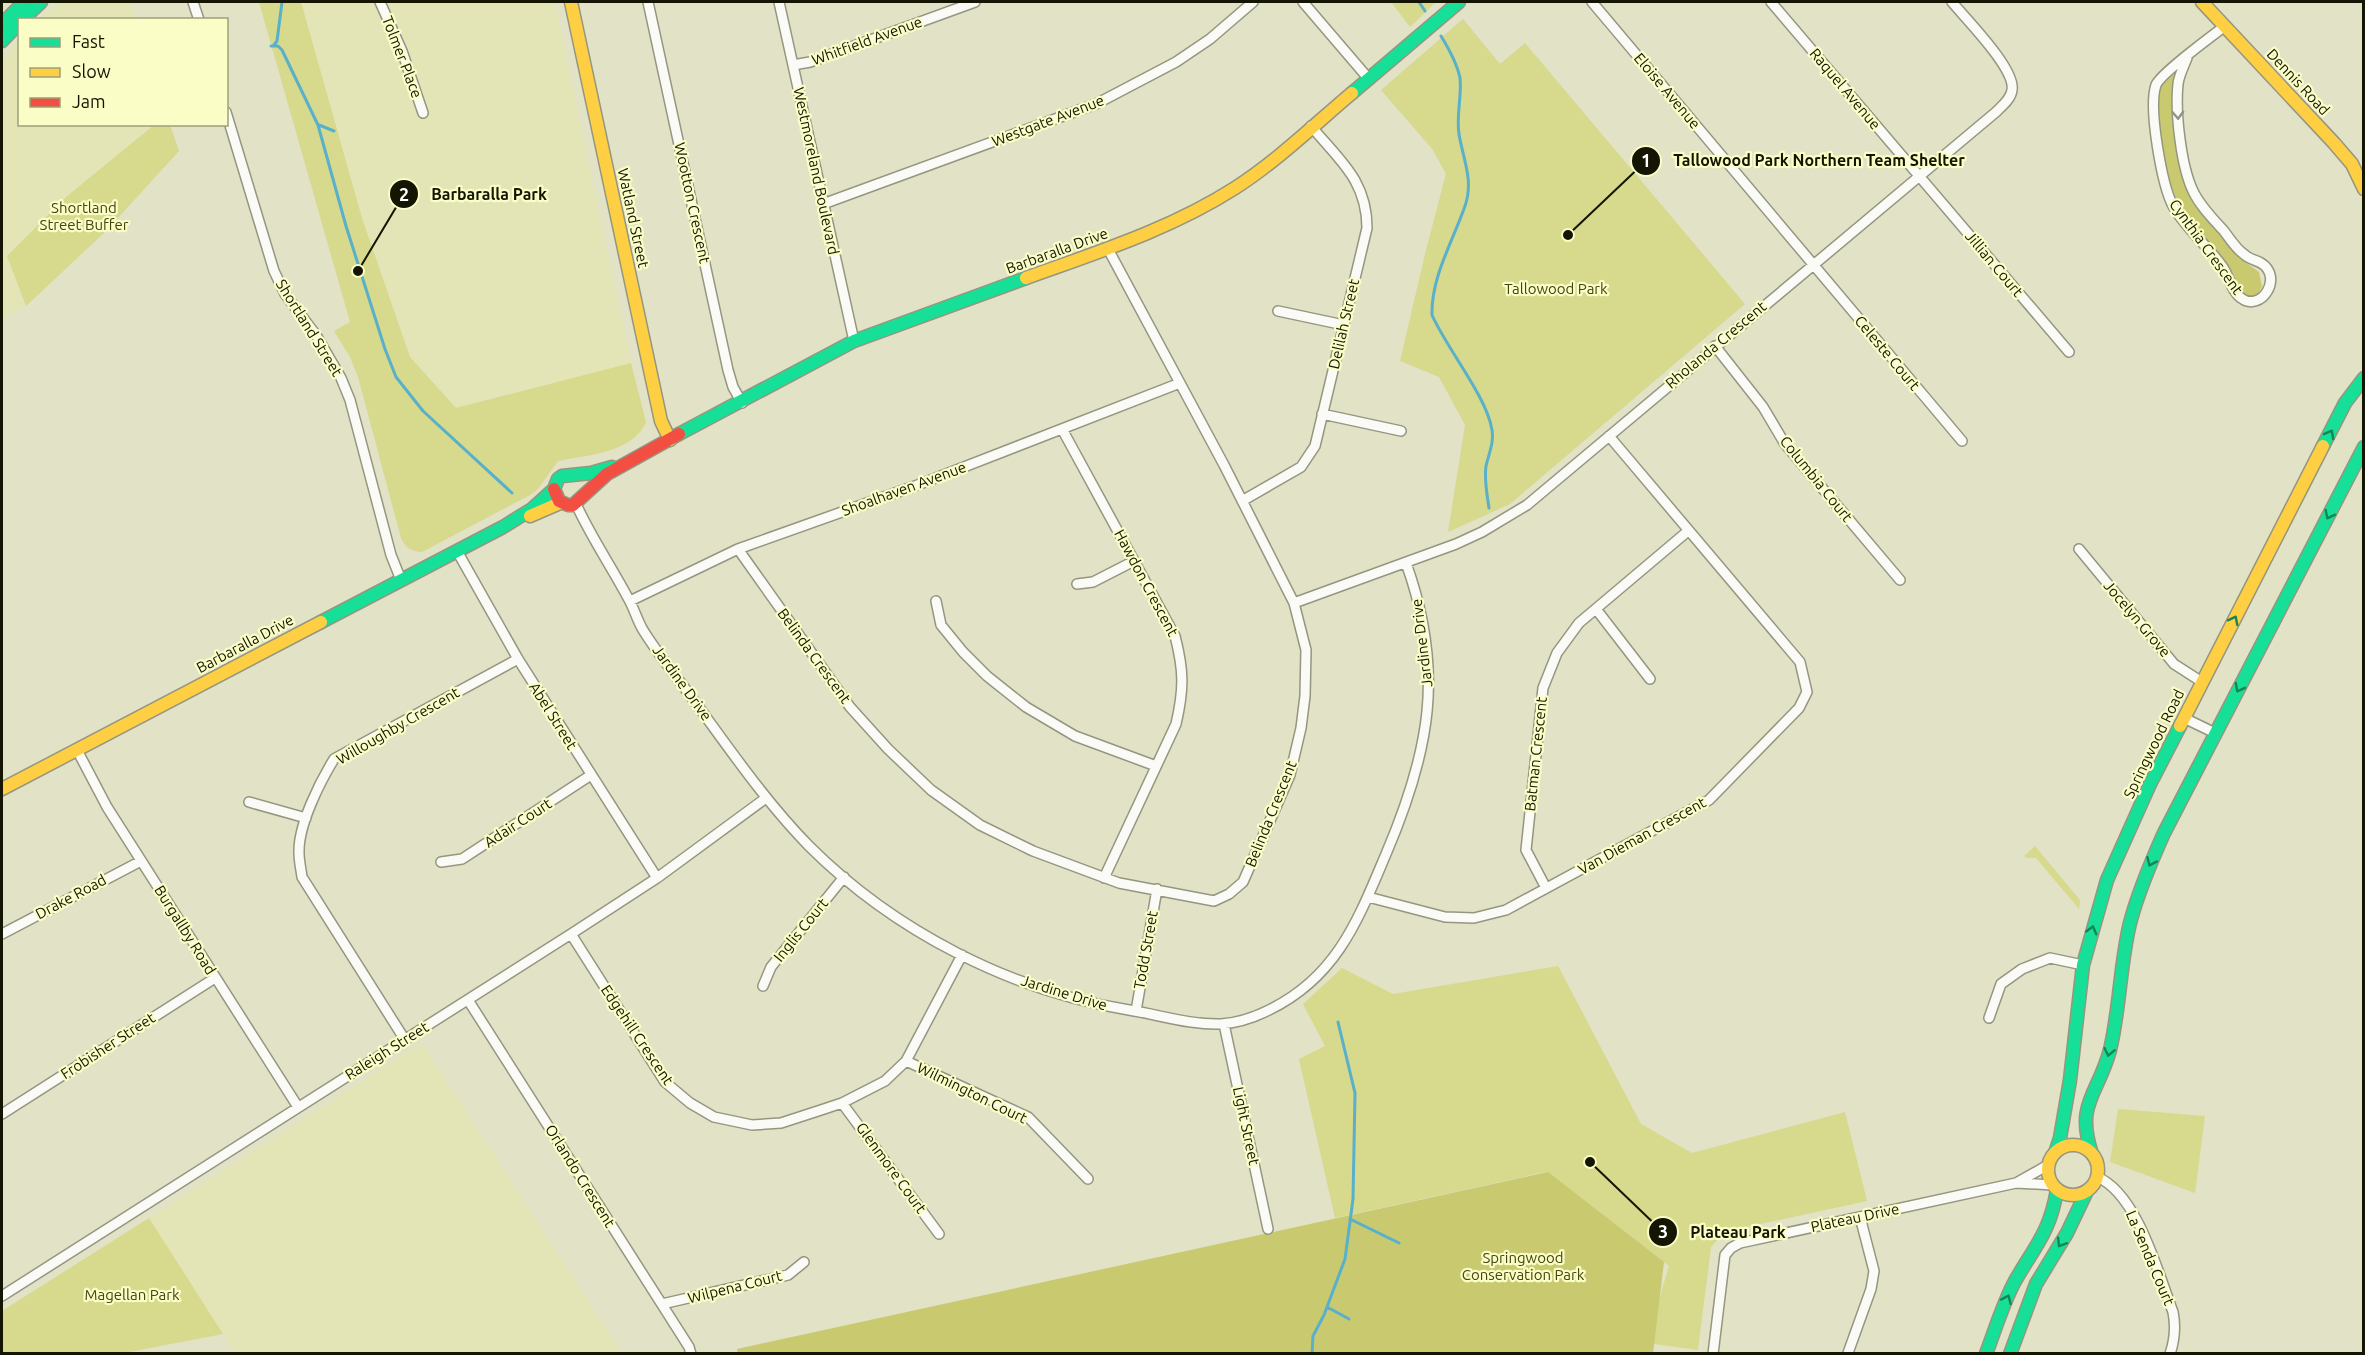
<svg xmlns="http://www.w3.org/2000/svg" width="2365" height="1355" font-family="Ubuntu,sans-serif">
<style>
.built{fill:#e3e5b6}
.green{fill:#d7d98c}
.forest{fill:#c9ca70}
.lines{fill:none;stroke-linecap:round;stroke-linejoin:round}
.stream{stroke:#58b0ca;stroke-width:3}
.street-casing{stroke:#959680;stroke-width:12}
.fast-casing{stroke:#959680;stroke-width:15}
.slow-casing{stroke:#959680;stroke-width:15}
.jam-casing{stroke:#959680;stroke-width:15}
.street{stroke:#fafbf6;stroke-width:9}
.fast{stroke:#16e098;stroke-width:12}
.slow{stroke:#ffcf43;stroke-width:12}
.jam{stroke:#f24e42;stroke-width:12}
.oneway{stroke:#929488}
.oneway2{stroke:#158554}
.labels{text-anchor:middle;stroke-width:4.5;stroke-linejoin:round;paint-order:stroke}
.street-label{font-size:15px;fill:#141502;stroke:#fafdc6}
.park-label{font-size:15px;fill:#44450f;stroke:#fafdc6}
.leader{fill:none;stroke:#141502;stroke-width:2}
.callout-dot{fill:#141502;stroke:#fafdc6;stroke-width:2}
.mark-label{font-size:18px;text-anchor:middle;font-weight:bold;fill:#fff}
.callout-label{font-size:16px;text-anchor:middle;font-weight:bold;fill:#141502;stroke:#fafdc6;stroke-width:4.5;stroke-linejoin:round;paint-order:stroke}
</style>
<rect width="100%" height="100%" fill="#e1e2c6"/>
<!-- built -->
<path class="built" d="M58 2H130L136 19H40Z
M301 2H555L631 363 456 408 410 357 362 218Z
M19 41 20 124 154 125 66 197 7 256 26 306 2 319V59Z
M422 1043 622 1353H235L149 1218Z"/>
<!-- green -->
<path class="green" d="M259 2H301L362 218 410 357 456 408 631 363 646 422C633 453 587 455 558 461L538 489 530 495 422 552C410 551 406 548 401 538L358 377 350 357 334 331 350 322Z
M1391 2H1436L1410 27Z
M1463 19 1500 64 1525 43 1745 304 1510 504 1448 532 1465 425 1439 377 1400 361 1426 250 1446 174 1433 150 1381 90Z
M154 125H170L179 151 105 232 26 306 7 256 66 197Z
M2035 846 2080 900 2079 909 2036 858H2027L2024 856Z
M1558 966 1641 1124 1692 1153 1845 1112 1867 1201 1737 1229 1722 1235 1711 1247 1698 1350 1654 1344 1647 1340 1669 1266 1545 1172 1335 1218 1299 1059 1325 1046 1303 1004 1342 968 1393 994Z
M2118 1109 2205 1116 2195 1193 2110 1162Z
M149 1218 223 1334 124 1353H2V1311Z"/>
<!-- forest -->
<path class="forest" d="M2172 73 2174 75 2175 130 2187 185 2242 257 2241 259 2259 272 2262 286 2257 296 2247 297C2236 290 2236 276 2228 266 2214 248 2196 232 2183 213 2169 191 2151 112 2161 87 2163 81 2168 77 2172 73Z
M1548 1172 1664 1262 1653 1353 738 1354 737 1349Z"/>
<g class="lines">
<!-- stream -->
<path class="stream" d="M1419 2 1425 11
M1441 36C1449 49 1457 63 1460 78 1462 96 1456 115 1459 134 1463 159 1474 180 1465 206 1453 241 1431 277 1432 315 1447 349 1487 397 1492 430 1494 443 1489 453 1486 466 1484 480 1487 494 1489 508
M274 45 277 41 282 2
M271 46H278L282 50 318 125 346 226 385 349 396 377 423 411 512 493
M319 125 334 131
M1350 1219 1399 1243
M1327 1307 1349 1319
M1312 1354 1313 1336 1324 1315 1345 1259 1353 1199 1355 1093 1338 1022"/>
<defs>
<path id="street" d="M193 2 199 20
M380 2 402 51 423 113
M648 2 728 370 733 387 742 403
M779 2 854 341
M1303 2 1368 78
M1592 2 1962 441
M1771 2 2069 352
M2187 58C2184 66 2179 75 2178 84 2175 112 2181 166 2193 191 2200 206 2213 219 2224 231 2230 239 2236 249 2245 255 2249 259 2256 260 2261 263 2284 277 2261 313 2241 298 2231 291 2229 275 2222 266 2208 246 2185 228 2173 206 2162 185 2148 108 2156 85 2160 74 2212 36 2225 26
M793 65 810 62 975 2
M226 112 274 271 285 294 316 335 341 378 350 400 391 555 401 580
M823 204 1096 104 1176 62 1210 39 1253 2
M1278 311 1344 325
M1715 346 1763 407 1785 444 1900 580
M1322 414 1401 431
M1062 429 1175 636C1184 671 1184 689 1176 724L1104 878
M1242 501 1301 467 1315 446 1367 228C1367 180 1339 160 1311 126
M576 504C591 537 611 566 628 598 634 608 637 620 643 630 659 656 680 681 698 706 733 754 767 803 809 846 894 931 1011 991 1129 1010 1160 1015 1190 1025 1221 1024 1236 1023 1255 1017 1269 1010 1337 977 1358 920 1386 854 1430 751 1445 671 1406 563
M738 549 850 707 888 749 931 790 980 825 1033 851 1119 883 1214 901 1229 894 1243 882 1290 775 1301 728 1305 696 1306 650 1294 603 1224 465 1108 249
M2079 549 2174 664 2202 682
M457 551 518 659 657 878
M1077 584 1093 582 1134 561
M630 601 738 549 915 486 1180 383
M936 601 941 625 963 652 987 676 1026 707 1075 736 1156 766
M1294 603 1456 544 1482 532 1527 505 1996 112C2002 106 2011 99 2012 90 2016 69 1965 18 1952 2
M1596 609 1650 679
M2184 718 2215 733
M77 750 107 807 298 1107
M249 802 306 818
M441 862 462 859 591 775
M1546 888 1526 850 1543 688 1557 653 1579 623 1688 531
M1368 897 1445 917 1474 918 1506 910 1709 800 1799 708 1807 692 1800 662 1609 436
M2 934 141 861
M571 934 665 1082 690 1103 714 1117 752 1125 781 1123 821 1110 842 1103 885 1081 906 1061 962 955
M763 986 771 967 844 877
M468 1000 689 1347 691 1354
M1136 1011 1157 889
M1989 1018 2001 984 2022 969 2050 958 2083 965
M1224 1024 1268 1229
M405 1040 302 877C301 869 299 861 299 853 298 825 320 782 334 759L518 659
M906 1061 1028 1117 1088 1179
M842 1103 939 1234
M2 1114 215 978
M2097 1177C2137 1193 2158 1273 2173 1312 2176 1327 2175 1339 2170 1354
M2018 1182 2048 1165
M2 1296 571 934 657 878 766 798
M662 1304 788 1275 804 1262
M1848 1353 1871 1289 1874 1271 1860 1217
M1713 1354 1725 1255 1731 1248 1740 1243 2016 1183 2053 1185"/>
<path id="fast" d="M22 20 41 2
M2 24 24 2
M2 41 20 22
M1352 93 1459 2
M679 434 854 341 1026 278
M2323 446 2345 403 2364 378
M321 622 503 527 532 509 554 489 558 479 562 476 591 473 612 467
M2055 1153 2060 1138 2070 1080 2083 965 2107 880 2150 784 2180 726
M2092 1154C2075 1103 2098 1095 2110 1050 2120 1008 2120 964 2130 923 2138 892 2151 862 2164 833L2364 447
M1986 1354C1995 1330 2003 1303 2015 1281 2035 1246 2050 1232 2057 1190
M2010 1354 2036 1284 2067 1233 2087 1191"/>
<path id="slow" d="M571 2 661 421 670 440
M2202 2 2334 143 2352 164 2364 189
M1026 278C1098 252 1171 229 1235 188 1277 161 1314 125 1352 93
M530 516 560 503
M2180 726 2323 446
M2 789 321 622
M2048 1170a25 25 0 1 1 50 0a25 25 0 1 1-50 0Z"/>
<path id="jam" d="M554 489 559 501 568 505H573L607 474 679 434"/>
</defs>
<!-- street casing -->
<use href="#street" class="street-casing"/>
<!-- fast casing -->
<use href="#fast" class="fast-casing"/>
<!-- slow casing -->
<use href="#slow" class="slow-casing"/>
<!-- jam casing -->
<use href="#jam" class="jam-casing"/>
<!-- street -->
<use href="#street" class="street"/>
<!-- fast -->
<use href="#fast" class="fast"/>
<!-- slow -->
<use href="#slow" class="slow"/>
<!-- jam -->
<use href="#jam" class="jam"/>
</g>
<!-- one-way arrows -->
<defs><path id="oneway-chevron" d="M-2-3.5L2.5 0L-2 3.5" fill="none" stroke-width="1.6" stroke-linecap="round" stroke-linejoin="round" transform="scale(1.5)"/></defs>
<use class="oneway" href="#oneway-chevron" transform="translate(2178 115) rotate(88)"/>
<g class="oneway2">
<use href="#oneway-chevron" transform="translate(2330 434) rotate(-62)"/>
<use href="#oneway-chevron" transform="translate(2329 515) rotate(117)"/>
<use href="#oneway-chevron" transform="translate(2234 620) rotate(-63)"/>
<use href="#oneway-chevron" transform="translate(2239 688) rotate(118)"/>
<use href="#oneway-chevron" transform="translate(2151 862) rotate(114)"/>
<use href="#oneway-chevron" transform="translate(2092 930) rotate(-75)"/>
<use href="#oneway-chevron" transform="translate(2109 1052) rotate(102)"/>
<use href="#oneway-chevron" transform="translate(2061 1243) rotate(121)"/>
<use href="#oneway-chevron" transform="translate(2007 1299) rotate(-66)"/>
</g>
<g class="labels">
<!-- street labels -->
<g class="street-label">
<text transform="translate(867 41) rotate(-20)" y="5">Whitfield Avenue</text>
<text transform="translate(402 57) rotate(69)" y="5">Tolmer Place</text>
<text transform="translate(2298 82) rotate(47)" y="5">Dennis Road</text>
<text transform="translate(1845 89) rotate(50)" y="5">Raquel Avenue</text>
<text transform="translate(1667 91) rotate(50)" y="5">Eloise Avenue</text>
<text transform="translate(1048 121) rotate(-21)" y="5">Westgate Avenue</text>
<text transform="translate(816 171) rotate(78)" y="5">Westmoreland Boulevard</text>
<text transform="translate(692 203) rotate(78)" y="5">Wootton Crescent</text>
<text transform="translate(633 218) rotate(78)" y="5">Watland Street</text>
<text transform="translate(2206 247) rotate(54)" y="5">Cynthia Crescent</text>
<text transform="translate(1057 251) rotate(-20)" y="5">Barbaralla Drive</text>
<text transform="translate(1994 264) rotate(50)" y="5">Jillian Court</text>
<text transform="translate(1344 324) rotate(-77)" y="5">Delilah Street</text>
<text transform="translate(309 328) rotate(58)" y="5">Shortland Street</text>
<text transform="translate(1716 345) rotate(-40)" y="5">Rholanda Crescent</text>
<text transform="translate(1887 353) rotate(50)" y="5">Celeste Court</text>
<text transform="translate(1816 479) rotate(51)" y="5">Columbia Court</text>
<text transform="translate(904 489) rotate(-20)" y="5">Shoalhaven Avenue</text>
<text transform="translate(1146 583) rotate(62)" y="5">Hawdon Crescent</text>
<text transform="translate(2137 619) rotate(50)" y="5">Jocelyn Grove</text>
<text transform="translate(1422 643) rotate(-97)" y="5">Jardine Drive</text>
<text transform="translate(245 644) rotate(-28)" y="5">Barbaralla Drive</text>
<text transform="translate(814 656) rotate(54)" y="5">Belinda Crescent</text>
<text transform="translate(682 683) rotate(54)" y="5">Jardine Drive</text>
<text transform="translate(553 716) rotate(58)" y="5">Abel Street</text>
<text transform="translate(398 726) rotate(-30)" y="5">Willoughby Crescent</text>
<text transform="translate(2154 744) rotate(-64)" y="5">Springwood Road</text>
<text transform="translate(1536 754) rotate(-84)" y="5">Batman Crescent</text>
<text transform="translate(1271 814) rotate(-68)" y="5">Belinda Crescent</text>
<text transform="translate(518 823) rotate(-33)" y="5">Adair Court</text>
<text transform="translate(1642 836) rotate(-29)" y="5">Van Dieman Crescent</text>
<text transform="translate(71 897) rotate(-28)" y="5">Drake Road</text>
<text transform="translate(185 930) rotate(58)" y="5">Burgallby Road</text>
<text transform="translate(801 930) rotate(-51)" y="5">Inglis Court</text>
<text transform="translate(1146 950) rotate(-80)" y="5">Todd Street</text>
<text transform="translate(1064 993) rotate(17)" y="5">Jardine Drive</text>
<text transform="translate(637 1035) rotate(56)" y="5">Edgehill Crescent</text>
<text transform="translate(108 1046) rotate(-33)" y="5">Frobisher Street</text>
<text transform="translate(387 1051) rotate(-32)" y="5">Raleigh Street</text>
<text transform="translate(972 1093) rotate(26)" y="5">Wilmington Court</text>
<text transform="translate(1246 1126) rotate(78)" y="5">Light Street</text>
<text transform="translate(891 1168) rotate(54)" y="5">Glenmore Court</text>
<text transform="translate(580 1176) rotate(58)" y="5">Orlando Crescent</text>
<text transform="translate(1855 1218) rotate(-12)" y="5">Plateau Drive</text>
<text transform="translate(2150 1258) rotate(67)" y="5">La Senda Court</text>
<text transform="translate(735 1287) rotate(-14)" y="5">Wilpena Court</text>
</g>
<!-- park labels -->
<g class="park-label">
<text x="84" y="213">Shortland<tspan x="84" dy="17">Street Buffer</tspan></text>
<text x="1556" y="294">Tallowood Park</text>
<text x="1523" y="1263">Springwood<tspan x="1523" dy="17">Conservation Park</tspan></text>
<text x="132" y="1300">Magellan Park</text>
</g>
</g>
<!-- callouts -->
<path class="leader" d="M1568 235L1646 161M358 271L404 194M1590 1162L1663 1232"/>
<g class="callout-dot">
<circle cx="1568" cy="235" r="6"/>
<circle cx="358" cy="271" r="6"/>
<circle cx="1590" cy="1162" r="6"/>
<circle cx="1646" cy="161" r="15"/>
<circle cx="404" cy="194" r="15"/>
<circle cx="1663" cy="1232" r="15"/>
</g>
<g class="mark-label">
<text x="1646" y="167">1</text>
<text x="404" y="201">2</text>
<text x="1663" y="1238">3</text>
</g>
<g class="callout-label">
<text x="1819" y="166">Tallowood Park Northern Team Shelter</text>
<text x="489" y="200">Barbaralla Park</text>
<text x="1738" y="1238">Plateau Park</text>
</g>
<!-- border -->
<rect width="2365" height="1355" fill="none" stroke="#141502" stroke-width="6"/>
<!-- legend -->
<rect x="18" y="18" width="210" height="108" fill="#fafdc6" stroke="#9ea078" stroke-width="1.5"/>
<rect x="30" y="38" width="30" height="9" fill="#16e098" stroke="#9ea078" stroke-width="1.5"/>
<text x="72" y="48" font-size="18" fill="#141502">Fast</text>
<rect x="30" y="68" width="30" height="9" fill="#ffcf43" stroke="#9ea078" stroke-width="1.5"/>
<text x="72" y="78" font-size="18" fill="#141502">Slow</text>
<rect x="30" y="98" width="30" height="9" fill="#f24e42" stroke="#9ea078" stroke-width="1.5"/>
<text x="72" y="108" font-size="18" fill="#141502">Jam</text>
</svg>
